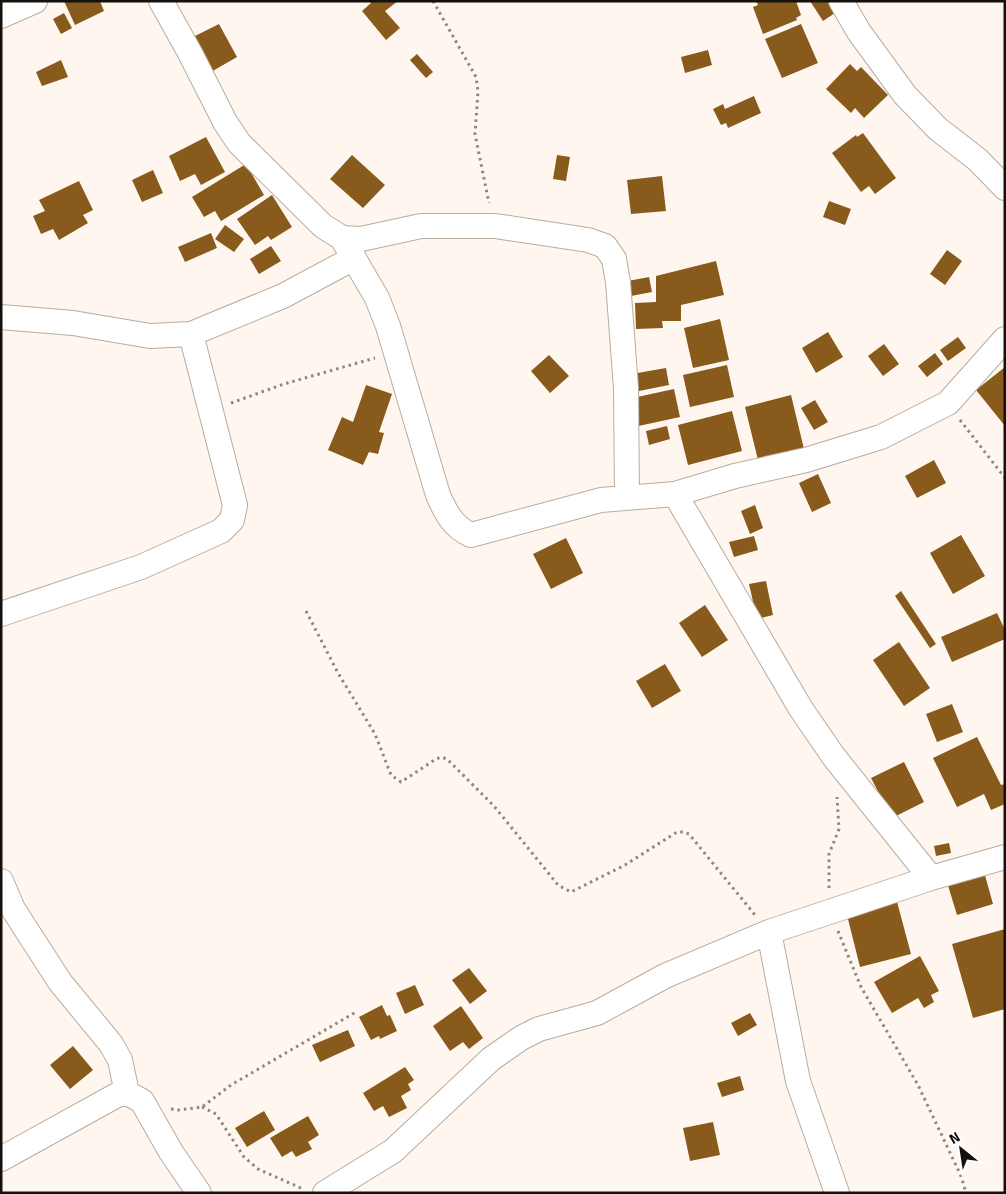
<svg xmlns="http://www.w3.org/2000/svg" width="1006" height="1194" font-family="Signika,sans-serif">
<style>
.building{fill:#885a1c}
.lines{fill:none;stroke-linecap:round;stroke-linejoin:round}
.street-casing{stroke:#b8ac9f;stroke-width:26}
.path{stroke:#8d8780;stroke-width:3;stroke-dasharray:2.5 4;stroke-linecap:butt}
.street{stroke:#fff;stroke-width:24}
</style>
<rect width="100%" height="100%" fill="#fff7ef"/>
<!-- building -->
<path class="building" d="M64 1H100L104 11 75 25Z
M369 1H398L385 11 400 28 386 40 362 11 371 3Z
M756 1H796L801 15 796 18 797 20 763 34 753 7 758 5Z
M810 1H828L835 13 823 21Z
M64 13 72 28 61 34 53 19Z
M219 24 237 57 211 72 193 37Z
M801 24 818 63 782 78 765 39Z
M708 50 712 65 685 73 681 57Z
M417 54 433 72 426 78 410 60Z
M61 60 68 77 42 86 36 72Z
M850 64 857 71 861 67 888 95 864 118 855 108 851 113 826 89Z
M754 96 761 113 728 128 726 123 721 125 713 109 723 104 725 109Z
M863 133 896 178 875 194 869 186 861 192 832 153 856 135 857 137Z
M206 137 225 172 201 185 195 174 180 181 169 156Z
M352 155 385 185 363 208 330 179Z
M557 155 570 157 566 181 553 179Z
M246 164 264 195 221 221 215 211 204 217 192 197Z
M153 170 163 193 142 202 132 180Z
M662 176 666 211 631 214 627 180Z
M79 181 93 210 83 215 88 223 59 240 53 229 41 234 33 216 45 211 39 200Z
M272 195 292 227 271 240 268 236 255 245 237 219Z
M829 201 851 209 845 225 823 217Z
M225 225 244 239 234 252 215 239Z
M211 233 217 248 185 262 178 247Z
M271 246 281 261 259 274 250 259Z
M947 250 962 261 945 285 930 274Z
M716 261 724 295 681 305V321H662L663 328 636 329 635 303 656 302V276Z
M649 277 652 292 631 296 628 281Z
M720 319 729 360 693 368 684 328Z
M828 332 843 357 816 373 802 348Z
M958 337 966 348 948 361 940 350Z
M884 344 899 364 883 376 868 356Z
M935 353 943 364 927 377 918 366Z
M549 355 569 376 550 393 531 371Z
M727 365 734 397 690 407 683 375Z
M1005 367V426L976 390Z
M666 368 669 385 629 393 626 375Z
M366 385 392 394 379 432 384 433 378 454 369 452 363 465 328 450 342 417 353 422Z
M674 389 680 417 634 427 628 399Z
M791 395 804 449 758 460 745 407Z
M815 400 828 422 814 430 801 408Z
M732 411 742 451 688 465 678 425Z
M667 426 670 439 649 445 646 431Z
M934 460 946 483 917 498 905 476Z
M818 474 831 503 812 512 799 483Z
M755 505 763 528 750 534 741 511Z
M961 535 985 576 953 594 930 553Z
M754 536 758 550 734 557 729 542Z
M566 538 583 573 551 589 533 554Z
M766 581 773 615 757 619 749 584Z
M901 591 936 644 930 648 895 596Z
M705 605 728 640 702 657 679 623Z
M997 613 1005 630V639L952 662 941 637Z
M899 642 930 688 904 706 873 660Z
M665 664 681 691 652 708 636 681Z
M952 704 963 732 937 742 926 714Z
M977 737 1001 785 1005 784V804L991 810 984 794 957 807 933 758Z
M904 762 924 802 892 818 871 778Z
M949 843 951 853 936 856 934 846Z
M983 868 993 904 957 915 946 879Z
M896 898 911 954 860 967 846 911Z
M1005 929V1009L973 1018 952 944Z
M920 956 939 991 931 995 934 1002 924 1008 918 998 892 1013 874 982Z
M469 968 487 991 470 1004 452 980Z
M415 985 424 1005 405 1014 396 993Z
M382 1005 387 1016 390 1015 397 1031 380 1039 379 1036 371 1040 359 1017Z
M461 1006 483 1038 469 1049 463 1042 450 1051 433 1026Z
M750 1013 757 1025 738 1036 731 1023Z
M348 1030 355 1046 320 1062 312 1045Z
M73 1046 93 1070 70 1089 50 1065Z
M405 1067 414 1080 408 1084 411 1090 401 1096 407 1108 389 1117 383 1106 374 1111 363 1093Z
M740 1076 744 1090 722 1097 717 1083Z
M264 1111 275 1130 247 1147 235 1128Z
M308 1116 319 1135 308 1142 312 1149 296 1157 292 1151 282 1157 270 1138Z
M713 1122 720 1155 690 1161 683 1128Z"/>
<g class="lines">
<defs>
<path id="street" d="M161 1 190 53 225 122 239 143 323 226 342 238 361 239 421 226H495L588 240 605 246 614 259 618 282 626 388 627 497
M841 1 859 32 905 95 938 129 978 160 1005 188
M1 16 35 1
M342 238 377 298 388 326 438 495C446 513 453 527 471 535L601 500 675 494 735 476 806 460 881 437 948 403 1005 339
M1 317 73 323 150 336 191 334 283 296 354 258
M675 494 801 709 834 757 931 878
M1 614 141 567 221 531 232 520 235 505 191 334
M1 881 13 909 60 982 111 1044 120 1060 127 1093
M769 932 798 1081 837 1193
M1 1159 117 1095 127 1093 142 1101 171 1152 199 1193
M325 1193 393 1151 491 1059 521 1038 539 1029 597 1013 665 976 769 932 931 878 1005 857"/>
</defs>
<!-- street casing -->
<use href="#street" class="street-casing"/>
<!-- path -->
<path class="path" d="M433 1 476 77 478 91 475 134 489 203
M231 403 284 384 375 358
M960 420 1005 478
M306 611 338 673 375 734 391 775 401 782 436 759 441 757 447 759 494 806 558 885 571 892 625 865 677 832H683L689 834 755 915
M829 888V854L839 829 837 797
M838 931 861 987 918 1085 961 1176 966 1193
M202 1107 216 1114 244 1157 258 1169 303 1189
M171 1109 178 1110 202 1107 231 1085 356 1012"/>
<!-- street -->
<use href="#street" class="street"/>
</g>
<!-- border -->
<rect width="1006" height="1194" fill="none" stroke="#14100b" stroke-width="5"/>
<!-- north arrow -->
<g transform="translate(961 1149) rotate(330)" stroke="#ffffff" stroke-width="4" paint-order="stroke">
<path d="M0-4L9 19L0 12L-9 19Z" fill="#14100b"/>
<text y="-8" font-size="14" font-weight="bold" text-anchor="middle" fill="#14100b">N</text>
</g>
</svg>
